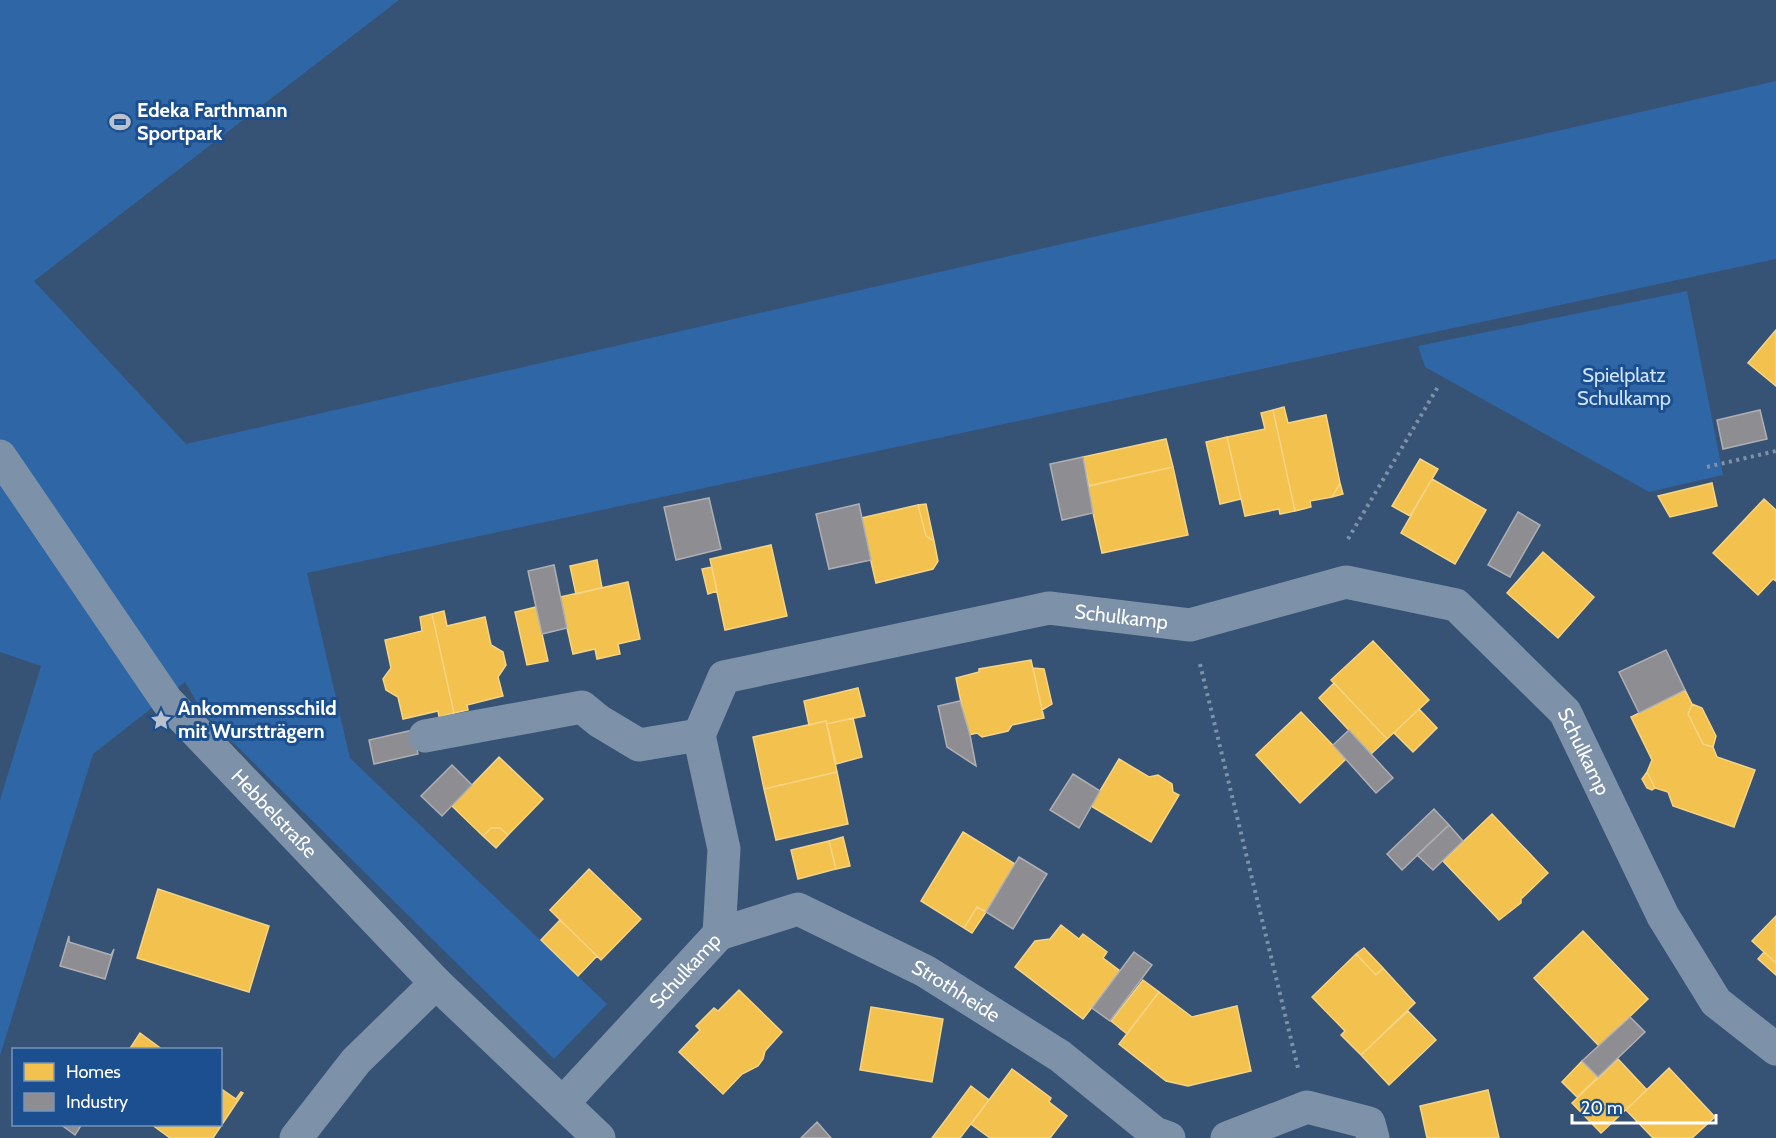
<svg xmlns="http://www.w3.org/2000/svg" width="1776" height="1138" font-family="Cabin,sans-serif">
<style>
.green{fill:#2f66a5}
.homes{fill:#f2c14e;stroke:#f6d483;stroke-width:1.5}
.industry{fill:#8d8d92;stroke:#afafb3;stroke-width:1.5}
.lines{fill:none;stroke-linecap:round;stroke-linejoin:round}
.path{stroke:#7d92a8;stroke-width:4;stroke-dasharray:3 4.5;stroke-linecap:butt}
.minor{stroke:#7d92a8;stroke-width:33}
.labels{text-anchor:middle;stroke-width:6;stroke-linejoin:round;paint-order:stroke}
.poi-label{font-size:20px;font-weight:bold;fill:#fff;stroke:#1b4f8f;text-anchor:start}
.park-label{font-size:20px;fill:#cfe3fa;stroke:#1b4f8f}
.street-label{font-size:20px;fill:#fff;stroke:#1b4f8f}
</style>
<rect width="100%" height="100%" fill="#365274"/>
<!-- green -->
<path class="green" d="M0 0H399L34 281 186 444 1776 81V259L307 573 350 758 607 1004 554 1059 203 713 185 682 93 754 0 1056V800L41 666 0 652Z
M1687 291 1723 475 1649 492 1425 367 1418 346Z"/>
<!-- homes -->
<path class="homes" d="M1776 330V386L1748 363Z
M1284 407 1288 423 1326 415 1340 483 1332 497 1310 501 1311 507 1295 511 1273 410Z
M1273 410 1295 511 1280 514 1279 509 1245 516 1227 437 1265 429 1261 413Z
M1227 437 1241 499 1220 504 1206 442Z
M1166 439 1173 467 1089 486 1083 457Z
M1420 459 1438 469 1410 516 1392 506Z
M1173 467 1188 535 1102 553 1087 486Z
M1432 479 1486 510 1455 564 1401 533Z
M1340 483 1343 494 1332 497Z
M1712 483 1717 506 1670 517 1658 496Z
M1764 499 1776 510V581L1773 579 1758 595 1713 553Z
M926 504 934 541 926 536 918 505Z
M918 505 926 536 934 541 938 561 933 569 876 583 861 518Z
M771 545 787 616 725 630 710 559Z
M1543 552 1594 597 1558 638 1507 593Z
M597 560 602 588 576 594 570 566Z
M712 567 717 591 708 594 702 569Z
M628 582 640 639 618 644 620 654 597 659 595 649 573 654 560 597Z
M536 607 548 661 527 665 515 612Z
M444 611 447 626 485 617 491 645 503 652 506 665 498 677 503 696 467 705 468 710 454 713 432 614Z
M432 614 454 713 439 717 438 711 403 719 398 697 386 690 383 679 391 668 385 640 422 631 420 617Z
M1373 641 1429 700 1387 739 1331 680Z
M1031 660 1044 718 1012 725 1008 731 982 737 977 733 968 735 956 678 979 672V669Z
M1033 668 1044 669 1052 704 1042 710Z
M1334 683 1387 739 1371 754 1319 698Z
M858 688 865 716 827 724 826 721 809 725 804 701Z
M1685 690 1692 704 1688 714 1703 744 1713 747 1717 757 1755 770 1734 827 1673 806 1668 792 1655 788 1647 772 1652 760 1631 717Z
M1692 704 1702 708 1716 736 1713 747 1703 744 1688 714Z
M1419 709 1437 728 1413 752 1394 733Z
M1301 712 1346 759 1300 803 1256 755Z
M853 718 862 757 836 764 827 724Z
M826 721 837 772 764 789 753 737Z
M499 757 543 799 508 835 500 828H491L483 836 452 806Z
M1119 759 1149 777 1158 775 1172 784 1173 792 1179 795 1151 842 1091 806Z
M837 772 848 824 776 840 764 789Z
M1647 772 1655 788 1652 790 1647 788 1642 779Z
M1492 814 1548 873 1521 899V903L1499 920 1443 861Z
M491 828H500L508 835 496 848 483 836Z
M963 832 1015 864 986 912 977 907 964 928 921 901Z
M843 837 850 866 836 869 829 841Z
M829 841 836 869 798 879 791 850Z
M589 869 641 919 601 960 550 910Z
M158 889 269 926 249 992 137 958Z
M977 907 986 912 972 933 964 928Z
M1776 916V963L1752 941Z
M560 920 597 956 578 976 541 940Z
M1061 925 1079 939 1083 934 1107 952 1103 958 1120 971 1083 1019 1015 967 1035 941 1050 939Z
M1583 931 1648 999 1599 1046 1534 978Z
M1364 948 1383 968 1376 975 1356 954Z
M1764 952 1776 963V975L1758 959Z
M1356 954 1376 975 1383 968 1415 1003 1361 1055 1341 1035 1345 1031 1312 997Z
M1143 980 1159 992 1127 1034 1111 1021Z
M739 990 782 1032 765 1051 763 1059 758 1066 742 1074 723 1094 679 1052 700 1030 696 1026 714 1008 718 1011Z
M1159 992 1192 1017 1237 1006 1251 1071 1188 1086 1166 1081 1119 1044Z
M871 1007 943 1019 932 1082 860 1070Z
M1408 1011 1436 1040 1389 1085 1361 1055Z
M140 1033 163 1050H129Z
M1618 1059 1647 1090 1601 1133 1572 1103Z
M1582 1061 1598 1077 1577 1097 1562 1082Z
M1669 1068 1715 1117 1692 1138H1653L1626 1110Z
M1012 1069 1051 1098 1049 1102 1067 1116 1050 1138H990L971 1124Z
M971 1086 989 1100 960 1138H932Z
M220 1088 236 1099 241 1092 243 1093 213 1138H170L151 1124H220Z
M1488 1090 1499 1138H1427L1420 1106Z"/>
<!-- industry -->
<path class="industry" d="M1760 410 1767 439 1723 449 1717 420Z
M1083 457 1093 513 1062 520 1050 464Z
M709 498 721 549 676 560 664 507Z
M859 504 871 560 829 569 816 514Z
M1518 512 1540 525 1510 577 1488 565Z
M554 565 567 628 542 634 528 571Z
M1666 650 1685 690 1639 713 1619 672Z
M960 701 970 735 976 766 947 747 938 706Z
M413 730 418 754 374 764 369 740Z
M1349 730 1393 778 1376 793 1333 745Z
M452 765 472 785 442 816 421 796Z
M1073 774 1100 791 1079 828 1050 810Z
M1434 809 1449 825 1402 870 1387 854Z
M1449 825 1463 841 1433 870 1417 855Z
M1019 857 1047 874 1013 929 986 912Z
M69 936V942L111 955 114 949 105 979 60 966Z
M1134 952 1152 965 1110 1021 1092 1008Z
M1630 1017 1645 1032 1598 1077 1582 1061Z
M817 1122 831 1138H801Z
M60 1124H82L75 1135Z"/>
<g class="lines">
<!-- path -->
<path class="path" d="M1707 467 1776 451
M1348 539 1439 385
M1200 664 1298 1068"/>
<!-- minor -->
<g class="minor">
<path id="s1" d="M0 456 167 701 436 983"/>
<path d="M425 736 582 707 599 721 639 745 699 735"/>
<path id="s2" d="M719 934 798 909 925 971 1060 1056 1155 1133 1169 1138"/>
<path id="s3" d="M563 1103 719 934 724 849 699 735 724 677 1049 608 1190 625 1346 582 1456 605 1565 712 1663 916 1716 1002 1776 1049"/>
<path d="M296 1138 356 1061 436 983 599 1138"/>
<path d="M1227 1138 1307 1107 1369 1123 1373 1138"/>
</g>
</g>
<!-- icons -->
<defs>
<symbol id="stadium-bare" viewBox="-9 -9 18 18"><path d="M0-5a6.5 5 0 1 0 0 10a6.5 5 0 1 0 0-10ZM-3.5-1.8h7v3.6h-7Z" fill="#b9c2ce" stroke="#1b4f8f" stroke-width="2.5" paint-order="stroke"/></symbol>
<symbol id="sight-bare" viewBox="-9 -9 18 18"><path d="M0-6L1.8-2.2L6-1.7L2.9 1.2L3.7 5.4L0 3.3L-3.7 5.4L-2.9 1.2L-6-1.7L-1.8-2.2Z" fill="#b9c2ce" stroke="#1b4f8f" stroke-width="2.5" paint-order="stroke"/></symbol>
</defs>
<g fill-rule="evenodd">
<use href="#stadium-bare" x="105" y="107" width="30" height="30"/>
<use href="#sight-bare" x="146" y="705" width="30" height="30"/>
</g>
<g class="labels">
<!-- poi labels -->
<g class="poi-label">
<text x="137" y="117">Edeka Farthmann<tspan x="137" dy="23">Sportpark</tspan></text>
<text x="178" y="715">Ankommensschild<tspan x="178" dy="23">mit Wurstträgern</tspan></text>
</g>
<!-- park labels -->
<g class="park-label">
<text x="1624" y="382">Spielplatz<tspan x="1624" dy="23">Schulkamp</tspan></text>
</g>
<!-- street labels -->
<g class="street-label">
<text dy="7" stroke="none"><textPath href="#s3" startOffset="900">Schulkamp</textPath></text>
<text dy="7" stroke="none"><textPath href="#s3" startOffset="1440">Schulkamp</textPath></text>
<text dy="7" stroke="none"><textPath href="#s1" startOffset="452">Hebbelstraße</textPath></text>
<text dy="7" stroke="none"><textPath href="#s3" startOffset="180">Schulkamp</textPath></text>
<text dy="7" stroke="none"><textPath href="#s2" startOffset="261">Strothheide</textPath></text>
</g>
</g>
<!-- legend -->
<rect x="12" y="1048" width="210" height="78" fill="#1b4f8f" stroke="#7695bc" stroke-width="1.5"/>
<rect x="24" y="1063" width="30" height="18" fill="#f2c14e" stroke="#7695bc" stroke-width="1.5"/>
<text x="66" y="1078" font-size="18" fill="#ffffff">Homes</text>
<rect x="24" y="1093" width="30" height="18" fill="#8d8d92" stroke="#7695bc" stroke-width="1.5"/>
<text x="66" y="1108" font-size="18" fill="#ffffff">Industry</text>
<!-- scale -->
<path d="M1572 1114v9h144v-9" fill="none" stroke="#ffffff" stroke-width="3"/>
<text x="1581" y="1114" font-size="18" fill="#ffffff" stroke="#1b4f8f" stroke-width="4.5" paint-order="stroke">20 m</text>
</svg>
